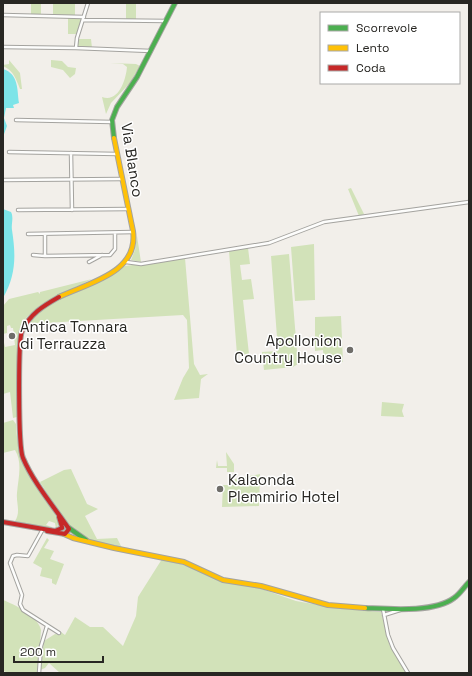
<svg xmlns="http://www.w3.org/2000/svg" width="472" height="676" font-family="'Space Grotesk',sans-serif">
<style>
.green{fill:#d2e2b9}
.water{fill:#7de4e8}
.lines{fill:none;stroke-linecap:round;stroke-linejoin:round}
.street-casing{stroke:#a4a39f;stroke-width:4.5}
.fast-casing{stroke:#a4a39f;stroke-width:6}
.slow-casing{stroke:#a4a39f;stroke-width:6}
.jam-casing{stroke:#a4a39f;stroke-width:6}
.street{stroke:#fdfdfc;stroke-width:2.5}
.fast{stroke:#4caf50;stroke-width:4}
.slow{stroke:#ffc107;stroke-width:4}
.jam{stroke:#c62828;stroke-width:4}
.poi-dot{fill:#6f6d69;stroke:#fff;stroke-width:1.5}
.labels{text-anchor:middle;stroke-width:3;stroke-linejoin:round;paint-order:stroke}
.street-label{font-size:15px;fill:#282723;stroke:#fff}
.poi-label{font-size:15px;fill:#282723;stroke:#fff;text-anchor:start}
</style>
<rect width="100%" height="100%" fill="#f2efea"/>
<!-- green -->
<path class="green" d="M31 3H41V14H31Z
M53 3H75V15H53Z
M126 3H136V19H126Z
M68 18H82L77 34H68Z
M78 39H91L92 48 77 47Z
M9 60 20 73 22 89H20C16 79 14 71 3 66V65L9 64Z
M51 60 62 61 68 67 76 68 75 74 70 78 63 70 51 67Z
M110 63 136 64 140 66 129 84 111 103 106 114 102 97C119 103 126 79 127 67L123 64Z
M351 188 364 214 359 216 348 189Z
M137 236 141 262 131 260 135 250Z
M314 244 315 300 295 301 291 247Z
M248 248 250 264 240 265 242 280 251 279 254 299 243 300 249 354 237 355 229 251Z
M289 254 298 364 293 367 264 370 262 352 278 351 271 256Z
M185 258 194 364 200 375 208 374 201 379 199 398 174 400 183 378 189 368 187 320 183 315 27 324 42 308 115 273 125 266Z
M92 279 39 306 26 318 19 333 17 417 13 418 10 392 3 394V338L5 347 15 345 13 328H11L10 325 7 326V333L3 334V306L9 299 38 292 40 294V292Z
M341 316 343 362 324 364 323 350 315 351V317Z
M382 402 404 404 402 411 404 417 381 416Z
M13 420 16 424C17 467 39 486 59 521L61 525H58L56 529 55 523 49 521 46 525 52 527 51 529 15 521C21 512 16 503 17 493 18 479 23 463 15 450L3 453V423Z
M226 452 234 464V472H227V468H216L217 460 218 466H227Z
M71 469 87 504 98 509 85 516 97 539 117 538 122 548C107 544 91 542 78 534 63 525 50 497 40 482L64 470Z
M260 474 259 506 222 507 223 485H234L235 479Z
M47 538 49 540 44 548 54 551 50 559 64 564 56 585 52 583V579L40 576 42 568 33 563Z
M162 559 198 569 220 581 256 587 296 601 336 608 381 612 390 646 407 673H60L49 663 45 668 40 670 44 641 55 634 60 635 61 632 65 635 75 617 90 627H103L123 646 136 616 138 597Z
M3 600C14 604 39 617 41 630L38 673H9L3 671Z"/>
<!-- water -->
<path class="water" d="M3 69C19 74 17 90 19 103L13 105 14 108H6L4 118 7 126 3 137Z
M3 209 11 212C14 218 11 223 12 230 16 256 16 275 3 298Z"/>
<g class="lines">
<defs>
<path id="street" d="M3 15 84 17
M83 20 166 21
M3 47 76 48 77 38 88 3
M76 48 151 51
M16 120 112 122
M9 152 117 154
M71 153 72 210
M3 180 122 179
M18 210 128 209
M28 234 133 232
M45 234V256L110 255 115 249V233
M33 255 45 256
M89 262 102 255
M126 262 141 264 269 243 324 222 469 202
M43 529 28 556 17 555 13 556 10 563 22 595 20 604 23 610 59 633
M383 609 388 635 393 648 408 673
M384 615 400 610
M39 673 41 646 47 626"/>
<path id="fast" d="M114 138 112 120 117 107 137 77 175 3
M69 528 86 540
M365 608C389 609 434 613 454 598 460 594 464 587 469 582"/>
<path id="slow" d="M59 297C88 283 139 273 133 231L114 138
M64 534 73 538 114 548 184 562 223 580 261 586 328 605 365 608"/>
<path id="jam" d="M59 517 62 527
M3 522 55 531 62 528
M47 531 65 534 69 529C54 507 33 482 23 458 18 447 18 340 22 331 30 314 43 306 59 297"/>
</defs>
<!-- street casing -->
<use href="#street" class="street-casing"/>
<!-- fast casing -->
<use href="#fast" class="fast-casing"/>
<!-- slow casing -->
<use href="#slow" class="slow-casing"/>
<!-- jam casing -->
<use href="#jam" class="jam-casing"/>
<!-- street -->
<use href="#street" class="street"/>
<!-- fast -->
<use href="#fast" class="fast"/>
<!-- slow -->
<use href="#slow" class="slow"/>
<!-- jam -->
<use href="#jam" class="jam"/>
</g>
<!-- markers -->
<g class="poi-dot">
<circle cx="12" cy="336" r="4"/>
<circle cx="350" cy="350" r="4"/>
<circle cx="220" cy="489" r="4"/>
</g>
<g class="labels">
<!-- street labels -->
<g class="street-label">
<text transform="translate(132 160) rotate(81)" y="5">Via Blanco</text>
</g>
<!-- poi labels -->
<g class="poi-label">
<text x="20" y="332">Antica Tonnara<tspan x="20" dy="17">di Terrauzza</tspan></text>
<text x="342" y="346" text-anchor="end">Apollonion<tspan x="342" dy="17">Country House</tspan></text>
<text x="228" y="485">Kalaonda<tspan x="228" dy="17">Plemmirio Hotel</tspan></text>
</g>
</g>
<!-- border -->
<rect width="472" height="676" fill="none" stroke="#282723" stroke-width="8"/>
<!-- legend -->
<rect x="320" y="12" width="140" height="72" fill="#ffffff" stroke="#a9a9a7"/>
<rect x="328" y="25" width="20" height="6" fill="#4caf50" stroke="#a9a9a7"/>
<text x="356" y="32" font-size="12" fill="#282723">Scorrevole</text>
<rect x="328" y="45" width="20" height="6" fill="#ffc107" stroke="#a9a9a7"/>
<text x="356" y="52" font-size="12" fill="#282723">Lento</text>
<rect x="328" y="65" width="20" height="6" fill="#c62828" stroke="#a9a9a7"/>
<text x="356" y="72" font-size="12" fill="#282723">Coda</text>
<!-- scale -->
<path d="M14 656v6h89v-6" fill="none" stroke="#282723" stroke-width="2"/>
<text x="20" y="656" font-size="12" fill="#282723" stroke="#ffffff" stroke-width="3" paint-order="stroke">200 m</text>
</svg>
